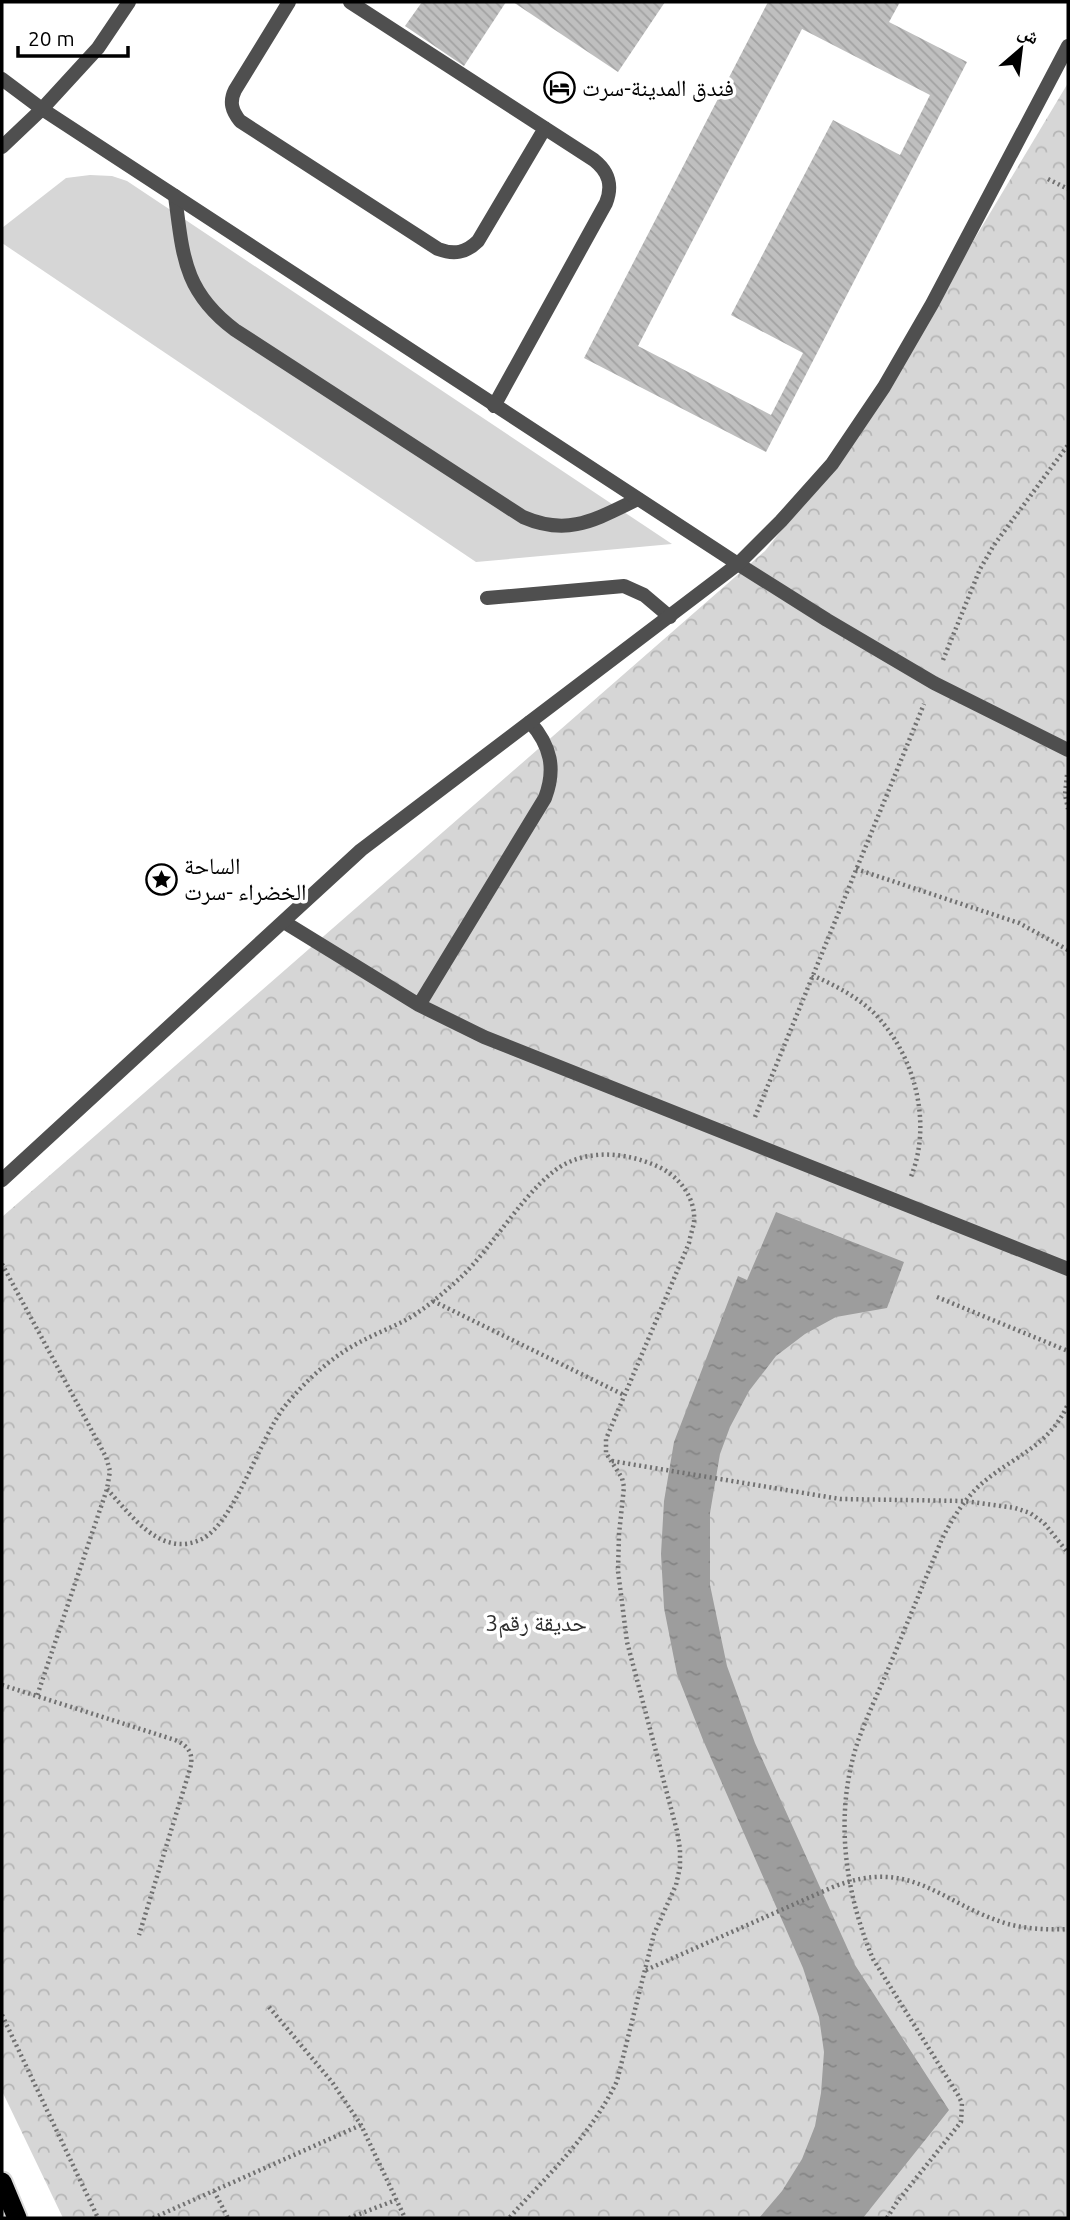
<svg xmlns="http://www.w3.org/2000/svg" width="1070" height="2220" font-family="Ubuntu,'Noto Naskh Arabic',sans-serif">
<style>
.grass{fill:#d6d6d6}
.forest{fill:url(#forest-crowns)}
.water{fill:url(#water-ripples)}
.building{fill:url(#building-back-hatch);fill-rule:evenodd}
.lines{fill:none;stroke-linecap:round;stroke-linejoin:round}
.trunk-casing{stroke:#dbdbdb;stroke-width:23}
.path{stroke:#717171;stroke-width:4.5;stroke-dasharray:2 3.5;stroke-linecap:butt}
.service{stroke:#4f4f4f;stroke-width:14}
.minor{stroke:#4f4f4f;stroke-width:14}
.trunk{stroke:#000;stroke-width:19}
.labels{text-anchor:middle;stroke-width:7;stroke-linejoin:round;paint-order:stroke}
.poi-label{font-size:23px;fill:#000;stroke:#fff;text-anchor:start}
.park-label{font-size:23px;fill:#2d2d2d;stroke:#fff}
</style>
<defs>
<pattern id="forest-crowns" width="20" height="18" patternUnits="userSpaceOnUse" patternTransform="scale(1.75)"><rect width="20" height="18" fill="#d6d6d6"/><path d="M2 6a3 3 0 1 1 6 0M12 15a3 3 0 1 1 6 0" fill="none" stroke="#b6b6b6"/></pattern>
<pattern id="water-ripples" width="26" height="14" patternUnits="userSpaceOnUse" patternTransform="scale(1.75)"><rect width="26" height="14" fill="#9d9d9d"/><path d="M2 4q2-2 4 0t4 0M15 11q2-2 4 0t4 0" fill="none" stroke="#858585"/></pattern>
<pattern id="building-back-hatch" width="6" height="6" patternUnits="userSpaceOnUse" patternTransform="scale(1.75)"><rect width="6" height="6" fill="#bfbfbf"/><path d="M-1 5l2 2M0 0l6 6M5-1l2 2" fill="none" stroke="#a2a2a2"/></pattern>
</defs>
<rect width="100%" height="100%" fill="#fff"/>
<!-- grass -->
<path class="grass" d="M90 175 112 176 127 181 672 544 476 562 2 243V228L66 178Z"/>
<!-- forest -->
<path class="forest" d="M1068 83V2218H63L2 2091V1217L765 551 857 435Z"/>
<!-- water -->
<path class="water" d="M776 1212 904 1262 887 1308 836 1317 805 1334 776 1356 749 1391 730 1427 720 1454 710 1513V1585L727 1666 755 1743 855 1965 949 2110 863 2218H759L782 2191 802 2159 815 2126 821 2093 824 2052 819 2017 803 1968 703 1740 677 1674 664 1608 661 1554 664 1501 674 1442 738 1276 747 1280Z"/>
<!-- building -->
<path class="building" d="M422 2H506L464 66 405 26Z
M513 2H665L618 72Z
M768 2H900L889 22 967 62 766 452 584 358ZM802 29 930 95 900 155 833 120 731 315 803 353 771 415 638 346Z"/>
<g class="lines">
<defs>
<path id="trunk" d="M2 2182 17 2218"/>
</defs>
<!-- trunk casing -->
<use href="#trunk" class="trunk-casing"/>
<!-- path -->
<path class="path" d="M1048 179 1068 189
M943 660 980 569 994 545 1068 445
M1067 775 1065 794 1068 809
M856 869 1019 923 1068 950
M812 975C834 985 854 995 872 1011 914 1052 934 1123 910 1179
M755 1117 924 704
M2 1264 106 1457 110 1471 107 1489 37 1696
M937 1297 1068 1351
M433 1301 624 1395
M612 1461 840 1499 965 1501 1015 1508 1030 1513 1044 1523 1068 1553
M107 1489C131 1515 161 1559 202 1539 235 1522 259 1439 285 1406 302 1385 321 1367 343 1352 361 1340 381 1332 400 1323 422 1312 441 1295 459 1279 493 1248 530 1181 567 1163 596 1149 631 1154 659 1167 680 1177 696 1199 694 1222 693 1229 690 1236 689 1243L606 1439V1453L622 1478 624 1487 619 1534 618 1571 627 1642 677 1831 680 1849V1867L676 1885 654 1934 617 2081C592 2134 548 2175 509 2218
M2 1685 175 1740C189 1746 194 1754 190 1769L139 1935
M646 1970 833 1887C913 1856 940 1904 1008 1924 1027 1929 1049 1930 1068 1929
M269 2007 332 2082 361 2125 405 2218
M2 2015 98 2218
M214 2191 228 2218
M153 2218 361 2125
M349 2218 396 2200
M887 2218 897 2202 961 2122 962 2103 958 2095 873 1959C844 1890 834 1813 858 1741 867 1716 879 1691 889 1667 907 1624 924 1582 942 1539 952 1519 964 1500 980 1485 1013 1456 1049 1447 1068 1404"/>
<!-- service -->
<path class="service" d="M289 2 235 90C229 102 232 111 240 121L438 249C454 255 466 253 478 241L545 128
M350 2 594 160C609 172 613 185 606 203L494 406
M175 196C183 255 183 291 235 330L523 517C569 537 596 519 638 499
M738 564 827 620 934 683 1068 750
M487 598 624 586 644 595 670 617
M284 922 419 1005 484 1037 1068 1269
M419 1005 545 798C556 769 551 746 530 722"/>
<!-- minor -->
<path class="minor" d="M2 79 42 109 738 564
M2 147 42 109 98 48 129 2
M2 1180 361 850 738 564 781 521 832 464 884 387 932 304 1068 46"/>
<!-- trunk -->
<use href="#trunk" class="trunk"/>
</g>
<!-- icons -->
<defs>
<symbol id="hotel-ring" viewBox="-11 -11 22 22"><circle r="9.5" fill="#fff" stroke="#000" stroke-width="1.5"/><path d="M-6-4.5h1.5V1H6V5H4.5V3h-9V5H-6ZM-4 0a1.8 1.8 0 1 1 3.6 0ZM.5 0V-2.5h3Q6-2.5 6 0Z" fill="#000"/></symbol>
<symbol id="sight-ring" viewBox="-11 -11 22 22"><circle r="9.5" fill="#fff" stroke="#000" stroke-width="1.5"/><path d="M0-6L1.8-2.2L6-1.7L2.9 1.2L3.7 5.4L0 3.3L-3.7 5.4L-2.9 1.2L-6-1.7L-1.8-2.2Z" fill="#000"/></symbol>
</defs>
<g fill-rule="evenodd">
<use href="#hotel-ring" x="542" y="70" width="35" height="35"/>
<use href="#sight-ring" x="144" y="862" width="35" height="35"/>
</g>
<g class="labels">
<!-- poi labels -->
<g class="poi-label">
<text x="582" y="96">فندق المدينة-سرت</text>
<text x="184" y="874">الساحة<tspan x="184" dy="26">الخضراء -سرت</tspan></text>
</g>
<!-- park labels -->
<g class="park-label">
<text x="536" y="1631">حديقة رقم3</text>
</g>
</g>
<!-- border -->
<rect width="1070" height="2220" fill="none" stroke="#000000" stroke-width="7"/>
<!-- north arrow -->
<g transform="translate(1021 49) rotate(28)" stroke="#ffffff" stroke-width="5" paint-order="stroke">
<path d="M0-5L12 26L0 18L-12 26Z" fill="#000000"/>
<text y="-10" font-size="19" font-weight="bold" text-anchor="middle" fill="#000000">ش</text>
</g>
<!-- scale -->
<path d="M18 46v10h110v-10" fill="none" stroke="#000000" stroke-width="3.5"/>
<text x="28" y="46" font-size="21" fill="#000000" stroke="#ffffff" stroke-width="5" paint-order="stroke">20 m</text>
</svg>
